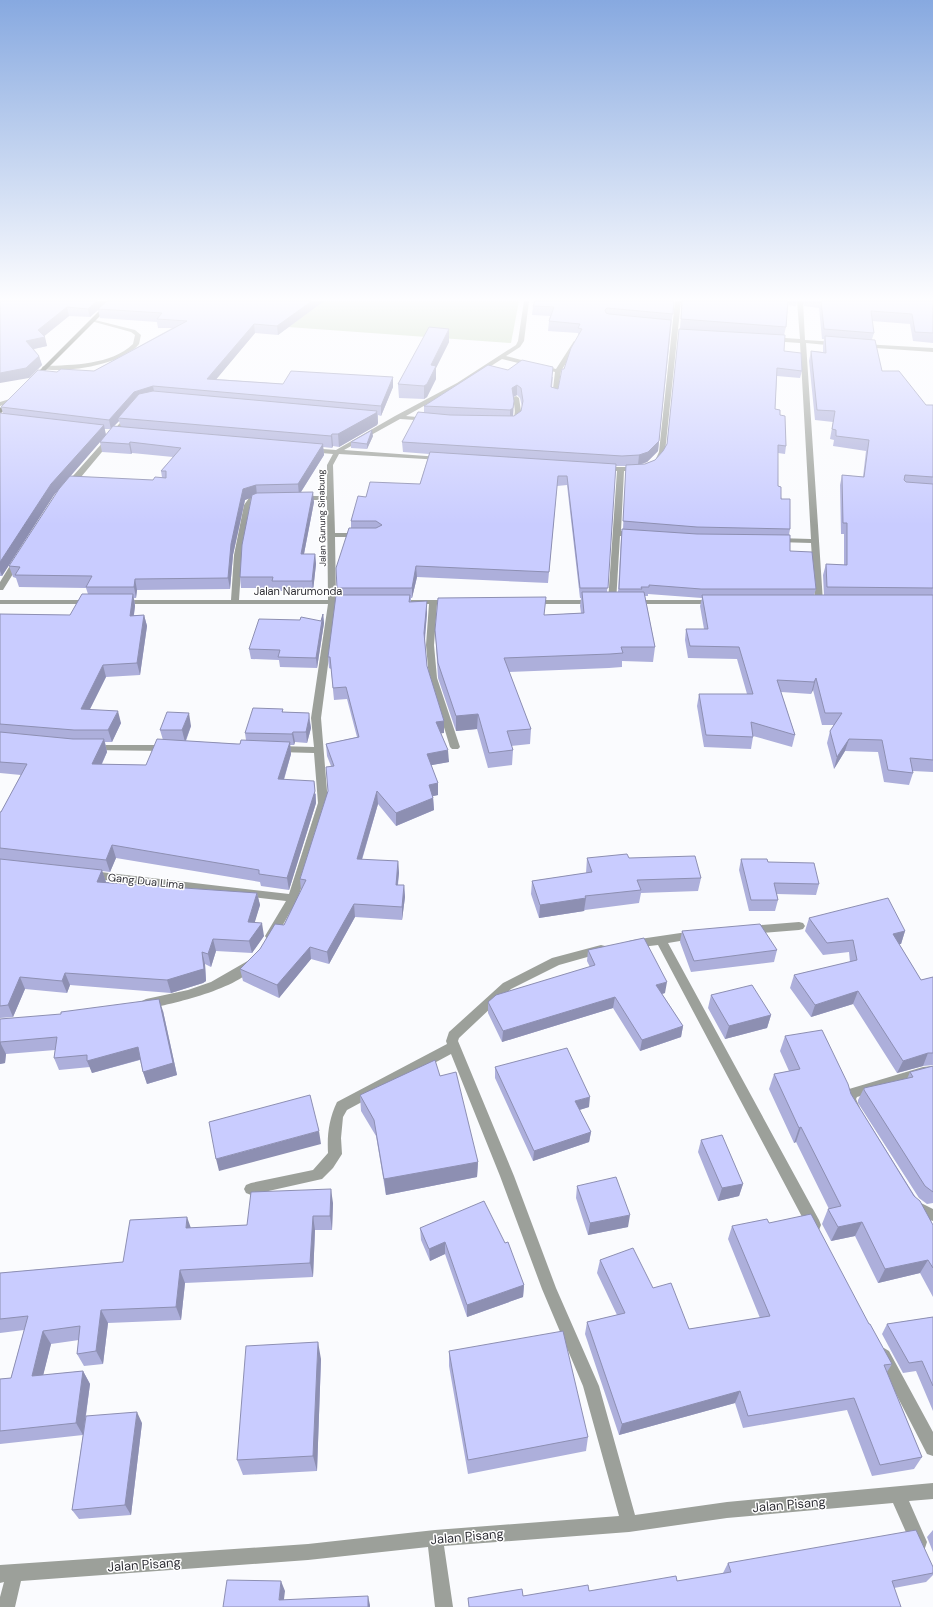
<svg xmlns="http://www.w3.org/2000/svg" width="933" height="1607" font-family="'DM Sans',sans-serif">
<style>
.green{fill:#bcd2ae}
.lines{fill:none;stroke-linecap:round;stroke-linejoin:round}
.minor{fill:#9ca09a;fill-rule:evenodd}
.major{fill:#50574c;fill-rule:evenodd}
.wall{fill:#adafdb;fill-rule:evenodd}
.shaded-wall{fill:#8d8fb2}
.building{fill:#c9ccff;stroke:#8d8fb2}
.labels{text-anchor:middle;stroke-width:3;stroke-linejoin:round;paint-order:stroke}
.far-street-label{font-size:9px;fill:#2f2f36;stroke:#fff}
.street-label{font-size:11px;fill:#2f2f36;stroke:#fff}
.near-street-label{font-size:13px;fill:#2f2f36;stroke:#fff}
</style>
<rect width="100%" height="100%" fill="#fafbfe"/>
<!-- green -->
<path class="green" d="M305 301H519L511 343 274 326Z"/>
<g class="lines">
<!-- minor -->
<path class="minor" d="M524 301H529L524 341 520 347 506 356 556 369 574 341 579 342 561 371 557 398 552 397 555 372 502 359 461 385 406 416 428 418 431 420 430 421 400 419 344 450 440 457 442 458V460L339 454 333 465 335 533H359L363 535 359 537H335L336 600 342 602 336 604 321 718 328 803 298 898 275 939 271 940 267 939 265 936 286 901 88 878 87 875 88 872 92 871 289 894 318 803 314 753 278 752 273 749 278 746 314 747 311 718 328 604H122L118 602 122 600H231L234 555 244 505 249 498 266 497V501L254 502 252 505 242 555 239 600H328L327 500H301L297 498 301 496H327V465L333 454 310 452 307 450 310 448 336 450 395 416 457 383 516 345 518 341Z
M675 301H681L665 452 660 463 657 465 654 463 659 452Z
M797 301H803L805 340 837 342 840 344 837 346 806 343 823 602 819 604 815 602 811 543 777 542 773 540 777 538 811 539 800 343 771 341 768 339 771 337 800 339Z
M91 319 135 330 141 335 139 344C123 365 66 373 42 369V367L44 366C73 365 111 365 133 344L135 335 131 332 91 321Z
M863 344 933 348V352L861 347 860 346Z
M516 396 519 398 521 411 520 420 512 427 509 425C517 415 515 410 513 398Z
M13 398 16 400 15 401 0 406V402Z
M127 415 132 416 71 489H65V485Z
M604 467H640L643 469 640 471H624L621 531 635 533 639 535 635 537 620 536 616 602 612 604 608 602 617 471 602 470 601 469Z
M14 559H17L21 561 3 590H0V582Z
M0 600H90L94 602 90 604H0Z
M411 600H450L454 602 450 604H437L434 645 437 678 460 747 458 749H452L450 747 429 678 426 645 429 604H414L410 602Z
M529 600H594L598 602 594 604H532L528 602Z
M629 600H714L718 602 714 604H632L628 602Z
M94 745H166L171 748 166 751 91 750 89 748Z
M799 922 803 923 805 926 803 929 799 930 750 934 746 933 744 930 746 927 750 926Z
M694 931 698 932 700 935 698 938 668 943 819 1220 821 1225 819 1230 814 1232 809 1230 658 945 633 948 629 947 627 944 629 941 633 940Z
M601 945 605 946 607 949 605 952 559 965 511 989 459 1038 458 1041 514 1176 556 1288 599 1386 635 1515 727 1502 933 1483V1499L909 1501 927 1542 925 1548 919 1550 913 1548 893 1503 727 1518 629 1532 444 1546 453 1607H435L428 1547 308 1560 21 1581 15 1607H0V1597L4 1582 0 1583V1565L308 1544 435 1530 619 1516 583 1386 542 1289 500 1176 451 1054 347 1110 343 1117 341 1138 342 1154 333 1168 322 1179 251 1195 246 1193 244 1189 246 1185 251 1183 313 1170 328 1153C327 1134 329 1119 337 1102L447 1044 446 1041 449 1032 503 983 552 958Z
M251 959 255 960 257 963C244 988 172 1004 146 1009L142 1007 140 1004 142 1001 146 999 188 990 211 982Z
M933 1066V1076L923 1077 857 1097 856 1099 860 1108 859 1112 854 1114 849 1112 844 1099 849 1089 923 1067Z
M915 1200 933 1209V1221C924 1218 912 1216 908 1206L910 1201Z
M884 1348 889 1351 933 1432V1456L927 1454 879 1361 876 1356 879 1351Z"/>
<!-- major -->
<path class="major" d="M109 301H115L35 381H31V379Z
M9 400 14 401 0 414V408Z"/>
</g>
<!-- wall -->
<path class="wall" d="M0 301H324L278 335 255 333 216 379 283 384 393 387 381 416 378 415V423L377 425 339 447 333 446 332 448 323 447 324 455 301 492 314 502 304 554H315L316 564 313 591H274L273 588H241L240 577 251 497 245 500 233 555 230 589 137 590 136 598H134L135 606 134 615H144L147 626 140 675 106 677 90 709 121 723 112 742H105L107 752 102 764 146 765 163 740 160 730 191 726 186 741 240 744 246 740 245 733 283 709V712L309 713 311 728 307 743 295 742 294 745H290L291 754 284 780 316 794V803L289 890 261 886 260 882 116 858 110 872 102 871 106 882 257 893 260 905 254 923 264 936 252 953 216 951 211 967 205 964 206 981 203 983 171 993 70 985 67 993 25 989 13 1017 0 1018V812H1L21 775 0 773V614L70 615 88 594 86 588 19 587 16 578 13 577 9 566 153 480 162 477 161 471 173 457 132 453 131 454 102 452 100 442 54 495 2 576H0V413H3L1 407 57 372 94 371 172 328H158L157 322 100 318 98 310 90 317 69 316 44 336 47 346 34 349 39 356 42 365 29 378ZM119 421 121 427 114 426ZM104 429H111L106 435Z
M534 301H674L658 451 647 462 642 464H645L655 460 663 451 667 445 680 329 682 301H679H797L796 306 787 305 786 327 784 335V351L802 371 800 378 777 376 775 409 780 415 786 446 785 454 778 453V486L790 529 789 535 790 551 816 589 814 595H824L823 575 826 564 844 565V534H841L840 485 842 475 863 477 866 451 833 446 834 440 830 439 833 422 815 420 809 361 811 351 823 352V346L824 339H822L819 308 804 306 802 301H933V343L913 341 910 324 872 321 874 333 872 339 882 371 926 405H933V772L913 771V773L909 785 884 782 878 752 845 751 834 769 827 743 830 731 834 725H822L813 690 811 694 781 692 795 735 792 747 753 736V737L751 749 704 747 697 706 699 694H747L737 659 688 658 685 640 686 629H704L700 606 702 598 648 594V596H645L655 647 653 662 622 661V667L609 668 509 672 531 729 530 744 511 746 513 750 512 765 488 768 477 729 456 731 438 678 436 645 435 630 545 615 581 613 580 606 581 598H580L567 485 557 486 548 583 417 577 412 598H411V602L427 613 425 641 427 666 444 721V733H441L449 762 431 765 438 783V795L433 796 434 810 396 826 378 804 362 860 398 861 399 873 398 885H404L405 897 402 920 355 917 329 964 311 959 279 998 243 981 240 969 284 925 301 890 300 879 328 791 331 766 327 756 326 744 357 737 347 699 334 700 331 669 329 668 328 657 337 595V588L351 528V521L366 497 420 484 429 454 403 452 402 442 424 413V406L508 370 553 377 552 387 558 389 564 369 578 336V333L548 331 549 321 550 316 532 315 533 306 535 301ZM517 395 520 398 522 407 521 411 514 416H513V397ZM616 466H626L623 529 621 538 618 592H607Z
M449 329V342L436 368V379L427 397 424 399 399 398 398 384Z
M373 436 367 449 351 448V442Z
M323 614 324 623 317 668 280 667 279 660 251 659 249 649 321 621Z
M587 858H629L701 878 698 891 641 893 639 903 585 910 584 911 539 918 531 894 532 881 586 873Z
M741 859 768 862 819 884 816 895 777 894 778 900 775 911H749L739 870Z
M809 918 905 931 901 944H899L921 980 933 977V1065L923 1066 897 1073 853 1004 811 1017 790 988 794 975 850 962 849 952 823 955 805 931Z
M682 931 777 950 774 962 691 972 680 942Z
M588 950 665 993 662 994 683 1026 681 1037 640 1051 613 1008 502 1042 488 1013V1002L590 967 587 961Z
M711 995 771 1015 767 1028 725 1039 708 1008Z
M163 1011 177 1075 147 1084 143 1072 140 1060 92 1073 90 1067 59 1070 54 1058 55 1050 6 1054 5 1063 0 1064V1019Z
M785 1036 851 1094 933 1225V1297L920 1273 878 1283 855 1236 831 1241 822 1224 828 1209H829L796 1142 794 1143 769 1089 774 1074 789 1071 780 1051Z
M933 1066V1203L927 1204 919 1198 858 1103V1100L864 1088 907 1079 910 1072Z
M495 1067 589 1107 579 1110 591 1132 589 1142 533 1161 495 1078Z
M440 1076 478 1162 477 1177 386 1195 376 1136 361 1111 360 1095Z
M701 1140 743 1184 739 1196 718 1201 698 1152Z
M577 1186 628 1227 588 1235 576 1198Z
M333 1203 332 1230H315L313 1277 185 1283 181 1320 108 1323 103 1364 84 1366 77 1354 79 1340 51 1344 43 1375 83 1371 90 1384 84 1431 142 1423 131 1515 79 1519 72 1510 83 1435 0 1444V1379L11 1378 24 1330 0 1333V1273L123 1262 191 1228 247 1225Z
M769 1223 869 1324 892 1364 887 1372 922 1457 914 1469 872 1476 847 1410 743 1428 735 1403 619 1435 585 1334 587 1322 617 1315 597 1273 600 1260 653 1288 689 1329 760 1318 728 1239 732 1226Z
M420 1228 505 1243 524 1285 523 1297 467 1317 445 1254 430 1261 421 1240Z
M933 1317V1411L916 1371 903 1373 882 1334 887 1324Z
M449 1351 588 1437 586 1451 468 1474 449 1366Z
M321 1359 317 1471 243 1475 237 1460Z
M933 1530V1552L927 1537Z
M728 1563 933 1567V1575L926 1582 894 1588 523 1596 589 1591 677 1581 723 1574V1573Z"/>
<!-- shaded-wall -->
<path class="shaded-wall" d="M97 301H108L90 317 88 309Z
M312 301H324L278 335 277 326Z
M67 307 69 316 42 338 45 337 47 346 29 350 26 341 38 330Z
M254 324 255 333 209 388 207 379Z
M449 329V342L436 368V379L427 397 424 399V386L431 365Z
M39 356 42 365 29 378 0 383V373Z
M393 377V387L381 416V406Z
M517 385V395L512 398V388Z
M153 386 155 396 118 418 119 421 111 429 109 420 134 392Z
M514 401 513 418 510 420V410Z
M377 411 378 423 377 425 339 447 338 434Z
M104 425 106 435 54 495 2 576 0 571V562L51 484Z
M372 430 373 436 367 449V444Z
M332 434 333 446 332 448 331 436Z
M659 441 658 451 647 462 638 465 639 455Z
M130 442 132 453 131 454 129 444Z
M323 444 324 455 299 495 298 484Z
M256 485 257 496 245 500 233 555 230 589 228 578 231 544 243 489Z
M313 492 314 502 302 564 301 554Z
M315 554 316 564 313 591 312 581Z
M416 566 417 577 412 598V588Z
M135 579 137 590 136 598 134 587Z
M133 594 135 606 132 627 130 616Z
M427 601V613L424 645V633Z
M323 614 324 623 317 668 316 658Z
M144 615 147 626 140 675 137 663Z
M103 665 106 677 84 721 81 709Z
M816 678 813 690 811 694 814 682Z
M118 711 121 723 112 742 108 730Z
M189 713 191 726 185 742 182 730Z
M478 714 477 729 456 731V716Z
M309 718 311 728 307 743 306 732Z
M444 721V733L437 734 436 722Z
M293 732 295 742 294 745 292 734Z
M104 739 107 752 96 776 92 764Z
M849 739 845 751 834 769 837 757Z
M290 742 291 754 280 792 278 779Z
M448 750 449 762 427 766V754Z
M314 781 316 803 289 890 287 878Z
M438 783V795L429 797V785Z
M377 791 378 804 358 872 357 859Z
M433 798 434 810 396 826V813Z
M112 845 116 858 110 872 106 860Z
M398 861 399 873 396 897V885Z
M102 870 106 882H97Z
M404 885 405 897 402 920V907Z
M257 893 260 905 251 935 248 922Z
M586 898 584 911 539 918 540 905Z
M354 904 355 917 329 964 327 952Z
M262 923 264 936 252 953 249 941Z
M905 931 901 944 888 946 893 934Z
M213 939 216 951 211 967 208 954Z
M310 947 311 959 279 998 277 985Z
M202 952 205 964 206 981 203 983 171 993 167 980Z
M65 973 70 985 67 993 62 981Z
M20 977 25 989 13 1017 8 1005Z
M667 982 665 993 654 996 656 985Z
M858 991 853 1004 811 1017 815 1005Z
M615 997 613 1008 502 1042 503 1031Z
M159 999 163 1011 177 1075 147 1084 143 1072Z
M771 1015 767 1028 725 1039 729 1026Z
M683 1026 681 1037 640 1051 642 1040Z
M0 1042 6 1054 5 1063 0 1064Z
M138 1047 142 1059 92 1073 87 1061Z
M928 1053 923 1066 897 1073 903 1061Z
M590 1097 589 1107 573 1112 575 1101Z
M801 1127 796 1142 794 1143 799 1128Z
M319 1131 321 1144 219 1171 216 1159Z
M591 1132 589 1142 533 1161 534 1151Z
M478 1162 477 1177 386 1195 384 1179Z
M743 1184 739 1196 718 1201 722 1188Z
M331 1189 333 1203 332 1230 330 1216Z
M630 1215 628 1227 588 1235 590 1223Z
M313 1216 315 1230 313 1277 310 1263Z
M187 1217 192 1231 186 1228Z
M862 1222 855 1236 831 1241 838 1227Z
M445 1242V1254L430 1261 429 1249Z
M928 1260 920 1273 878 1283 885 1269Z
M180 1270 185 1283 181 1320 176 1307Z
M524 1285 523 1297 467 1317V1305Z
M101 1310 108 1323 103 1364 96 1351Z
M43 1331 51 1344 40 1388 32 1376Z
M318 1342 321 1359 317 1471 313 1456Z
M83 1371 90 1384 83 1435 76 1423Z
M740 1391 735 1403 619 1435 622 1424Z
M137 1412 142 1423 131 1515 125 1505Z
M281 1581 285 1591 283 1607 279 1600Z
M368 1596 370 1605V1607H368Z"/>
<!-- building -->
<path class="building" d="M0 301H97L88 309 67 307 38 330 45 337 26 341 39 356 26 368 0 373Z
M107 301H312L277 326 254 324 207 379 283 384 291 371 393 377 381 406 153 386 134 392 109 420 1 407 38 370 57 372 61 369 94 371 187 321 157 319 162 313 98 309Z
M535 301H674L673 314 607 308 605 310 606 313 609 314 671 320 659 441 648 452 639 455 622 456 402 442 418 412 450 415 514 416 521 411 523 401 521 388 517 385 512 388 514 401 513 408 510 410 424 406 488 365 508 370 522 360 553 367 551 387 558 389 562 369H564L571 348 582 329 578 328 580 324 549 321 554 307 533 306Z
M682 301H788L786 327 681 319Z
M821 301H933V333L915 332 912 314 871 311 874 333 824 329Z
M429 327 449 329 431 365 436 366 427 384 424 386 398 384Z
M679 329 785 335 784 351 801 353 802 371 777 368 775 409 780 410V415L785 416 786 446 778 445V486L781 487V499H790V529L697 527 623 521 626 465 645 464 655 460 663 451 667 444Z
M825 336 875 340 882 371H899L926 405H933V477L905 475 904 480 906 482 933 484V588L827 587 826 564 847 565V523H843L842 475 864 477 869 440 836 436V430L832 429 835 411 817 410 811 351 826 353Z
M153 391 377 411 376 413 338 434H332L331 436 118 418 139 394Z
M0 413 104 425 51 484 0 562Z
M113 426 323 444 298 484 256 485 243 489 231 544 228 578 135 579 134 587H86L92 576 15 575 20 567 9 566 59 489 70 476 153 480 155 477 166 478V471H161L181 448 130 442 129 444 100 442Z
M372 430 367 444 351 442Z
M430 452 616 464 608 588H580L567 476H558L549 572 416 566 412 588H337L336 568 349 528H376L382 525 376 521H351L358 496 366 497 370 482 420 484Z
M313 492 301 554H315L312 581H272L273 577H240L242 545 252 495 257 493Z
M622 529 697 534 790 535V551L812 552 816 589H701L649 585V587H641L642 589H619Z
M582 592H644L655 647H621L623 653 610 654 504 658 531 729 507 731 513 750 489 753 478 714 456 716 438 663 435 630 438 598 546 597 544 615 584 613Z
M82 594H133L130 616 144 615 137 663 103 665 81 709 118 711 108 730H74L0 724V614L70 615Z
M336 595H410L409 602 427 601 424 633 427 666 444 721 436 722 448 750 427 754 438 783 429 785 433 798 396 813 377 791 357 859 398 861 396 885H404L402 907 354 904 327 952 310 947 277 985 240 969 260 949 275 924 284 925 306 880 300 879 328 791 326 767 334 766 326 744 359 737 346 687 333 688 330 657H328Z
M702 595H933V760L910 758 913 773 888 770 882 740 849 739 837 757 830 731 842 713H825L816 678 814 682 777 680 795 735 751 722 753 737 706 735 699 694H753L739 647 690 646 686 629H708Z
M323 614 316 658 278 657 280 650 249 649 259 619 300 620 301 617 321 621Z
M253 708 283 709 282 712 309 713V718L306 732H293L292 734 245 733Z
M167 712 189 713 182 730H160Z
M0 732 73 739H104L92 764 146 765 157 739 237 744H240L241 740 290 742 278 779 314 781 315 791 287 878 259 874V870L112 845 106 860 0 848V812H1L27 764 0 762Z
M627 854 629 858 695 856 701 878 637 880 641 890 585 896 586 898 540 905 532 881 592 872 587 858Z
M0 859 102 870 97 882 257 893 248 922 262 923 249 941 213 939 208 954 202 952 204 969 200 970 167 980 65 973 62 981 20 977 8 1005 0 1006Z
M741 859H767L768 862 814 863 819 884 774 883 778 900H751Z
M888 898 905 931 893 934 921 980 933 977V1053H928L903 1061 858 991 815 1005 794 975 857 960 853 940 827 943 809 918Z
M760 924 777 950 694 961 682 931Z
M644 938 667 982 656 985 683 1026 642 1040 615 997 503 1031 488 1002 496 995 595 965 588 950Z
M752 985 771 1015 729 1026 711 995Z
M159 999 173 1063 143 1072 138 1047 87 1061V1055L54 1058 57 1037 0 1042V1047V1019L61 1014V1012Z
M822 1030 848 1084 851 1094 914 1196 920 1201 933 1225V1268L928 1260 885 1269 862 1222 838 1227 828 1209 841 1206 801 1127 799 1128 774 1074 800 1069 785 1036Z
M567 1048 590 1097 575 1101 591 1132 534 1151 495 1067Z
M435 1060 440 1076 456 1072 478 1162 384 1179 374 1120 360 1095Z
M933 1066V1192L925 1186 864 1090V1088L913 1077 910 1072Z
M310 1095 319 1131 216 1159 209 1122Z
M722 1135 743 1184 722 1188 701 1140Z
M616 1177 630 1215 590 1223 577 1186Z
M331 1189 330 1216H313L310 1263 180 1270 176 1307 101 1310 96 1351 77 1354 80 1326 43 1331 32 1376 83 1371 76 1423 0 1431V1379L11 1378 28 1316 0 1319V1273L123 1262 130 1220 187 1217 186 1228 247 1225 251 1192Z
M484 1201 505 1243 508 1242 524 1285 467 1305 445 1242 429 1249 420 1228Z
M811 1214 869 1324H870L892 1364 884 1365 922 1457 880 1465 854 1398 748 1416 740 1391 622 1424 587 1322 625 1313 600 1260 633 1248 653 1288 671 1283 689 1329 770 1316 732 1226 767 1219 769 1223Z
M933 1317V1386L922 1361 909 1363 887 1324Z
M563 1331 588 1437 468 1460 449 1351Z
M318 1342 313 1456 237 1460 246 1346Z
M137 1412 125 1505 72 1510 86 1416Z
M916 1530 933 1567V1573L892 1581 901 1607H469L468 1598 522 1589 523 1596 588 1585 589 1591 676 1576 677 1581 731 1572 728 1563Z
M227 1580 281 1581 279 1600 368 1596V1607H223Z"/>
<!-- sky -->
<linearGradient id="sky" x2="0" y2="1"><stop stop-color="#87a9e0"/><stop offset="0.57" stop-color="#fdfdff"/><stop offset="1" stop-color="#fdfdff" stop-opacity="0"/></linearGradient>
<rect width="933" height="525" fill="url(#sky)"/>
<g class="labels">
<!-- far-street labels -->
<g class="far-street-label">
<text transform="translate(322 518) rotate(-91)" y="3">Jalan Gunung Sinabung</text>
</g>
<!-- street labels -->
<g class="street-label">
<text x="298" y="595">Jalan Narumonda</text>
<text transform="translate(146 881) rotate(6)" y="4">Gang Dua Lima</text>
</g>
<!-- near-street labels -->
<g class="near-street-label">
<text transform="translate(789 1504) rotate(-5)" y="5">Jalan Pisang</text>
<text transform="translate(467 1536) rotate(-5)" y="5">Jalan Pisang</text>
<text transform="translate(144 1564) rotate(-4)" y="5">Jalan Pisang</text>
</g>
</g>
</svg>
